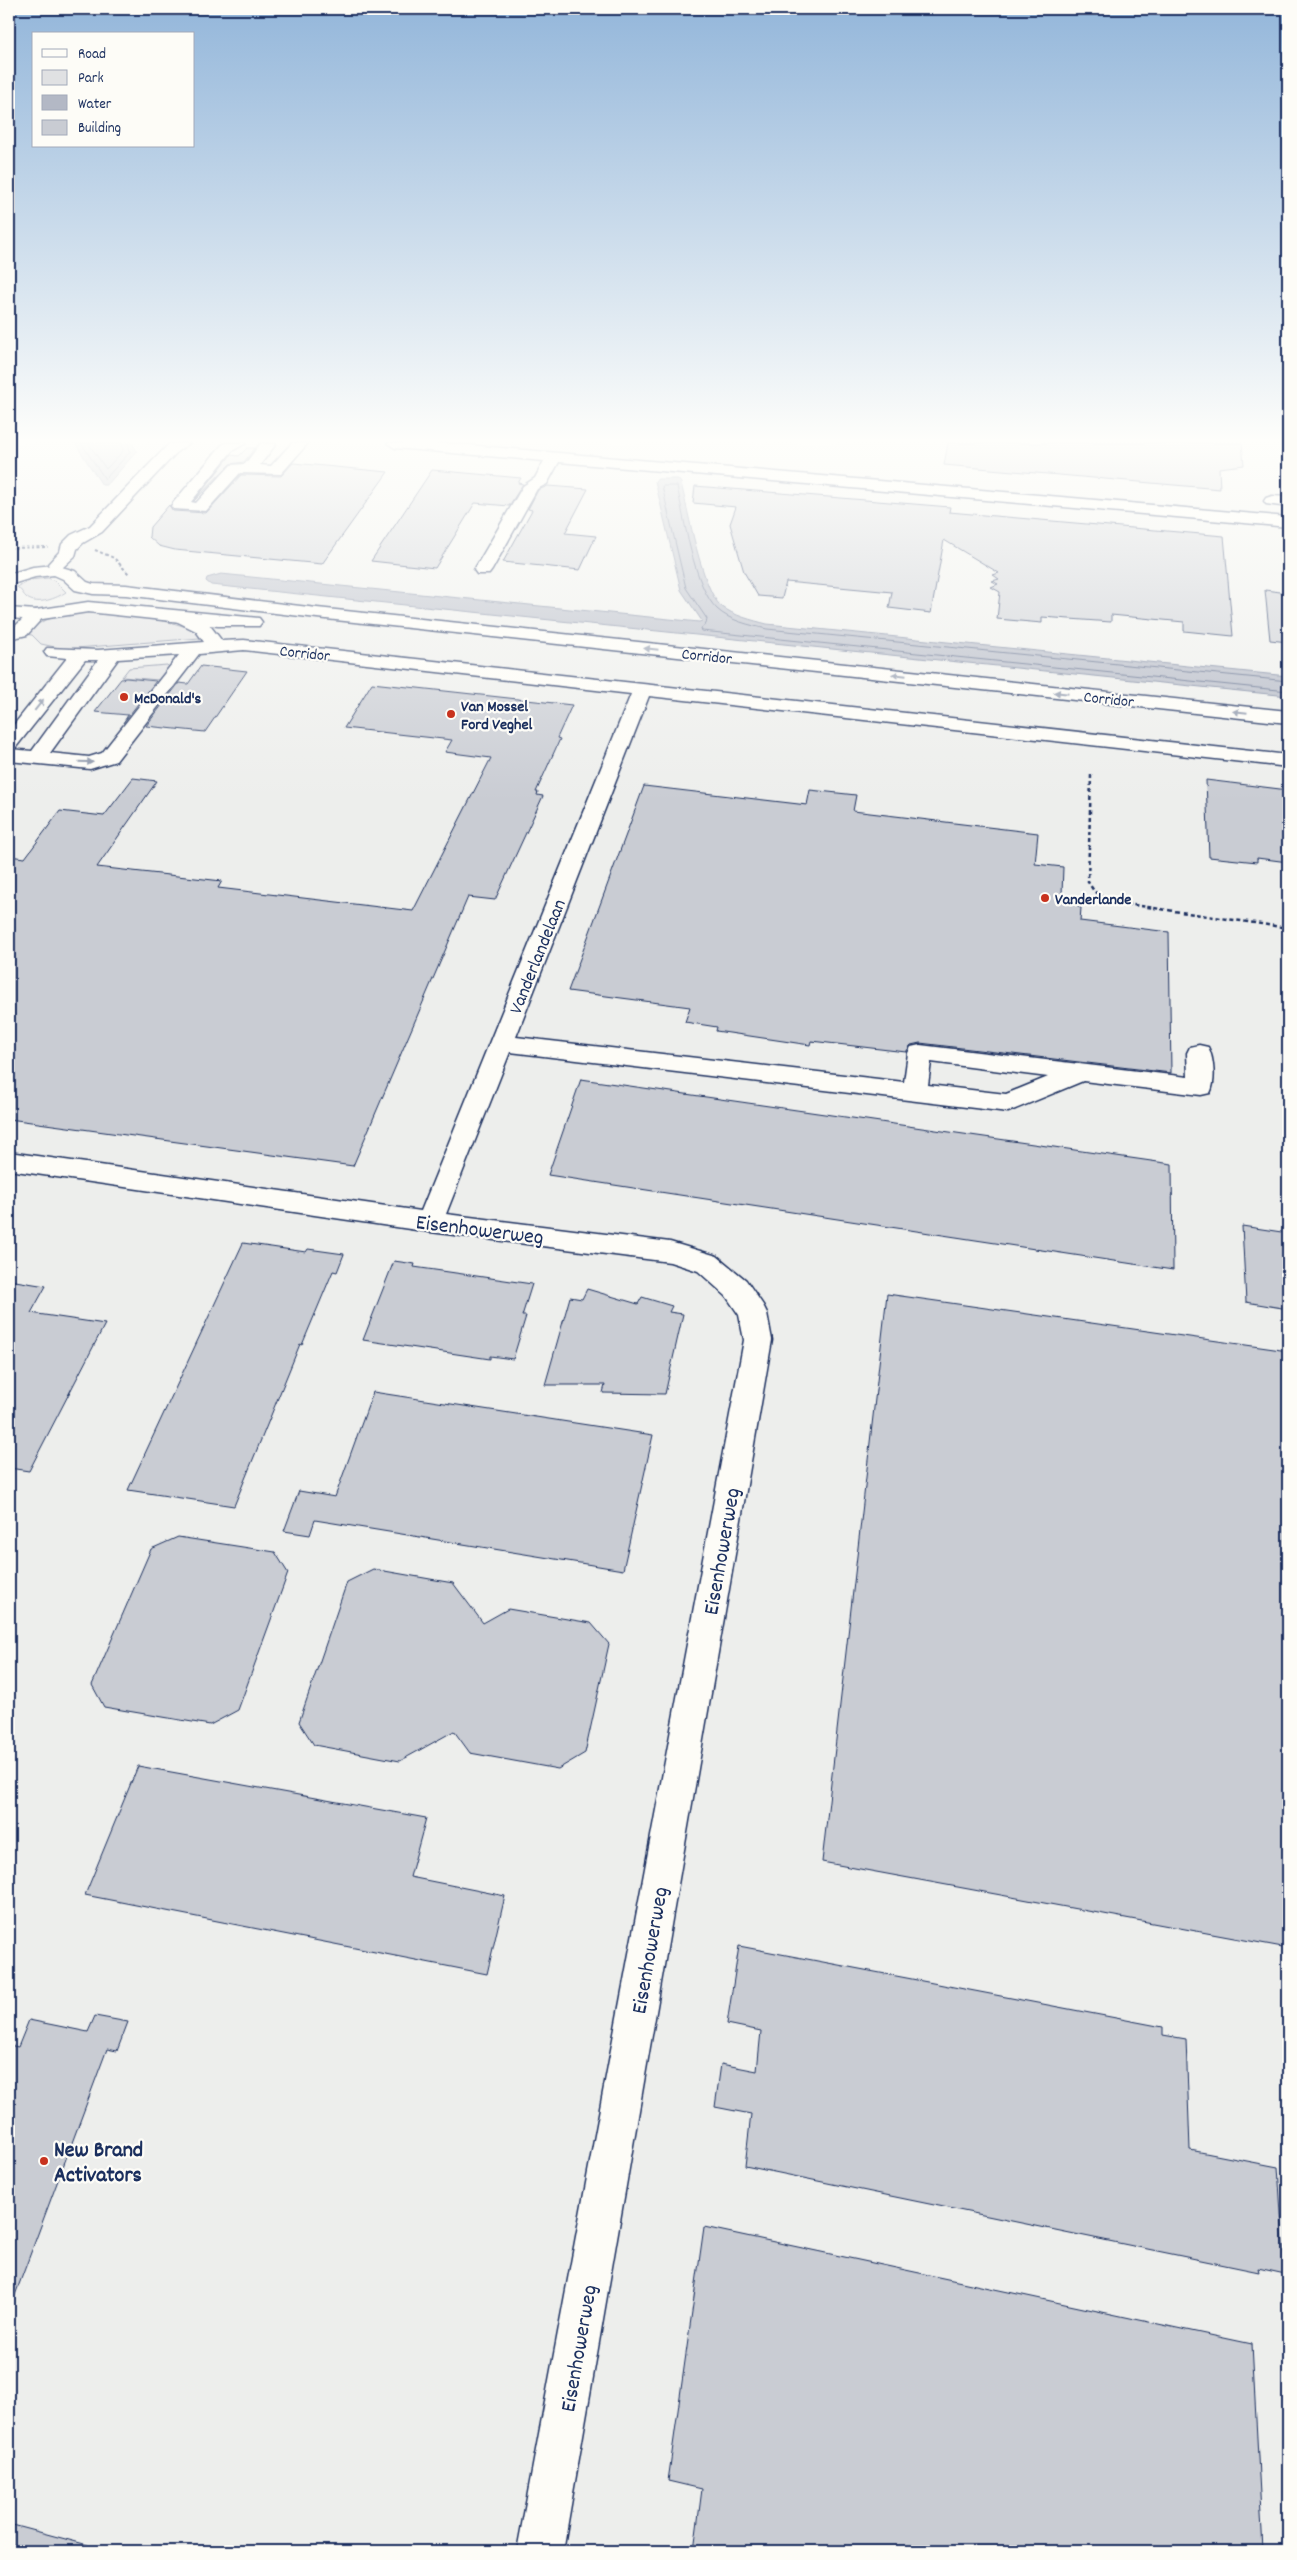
<svg xmlns="http://www.w3.org/2000/svg" width="1297" height="2560" font-family="Dekko,sans-serif">
<style>
.built{fill:#edeeec}
.green{fill:#e0e1e3;stroke:#7e88a0}
.water{fill:#b3b8c5;stroke:#76819c}
.lines{fill:none;stroke-linecap:round;stroke-linejoin:round}
.shore{stroke:#586687;stroke-width:1}
.building{fill:#c9ccd3;stroke:#1b2f5e}
.minor-casing{stroke:#1b2f5e;stroke-width:3}
.major-casing{stroke:#1b2f5e;stroke-width:3}
.path-far1{stroke:#1b2f5e;stroke-width:2;stroke-dasharray:3 2.5;stroke-linecap:butt}
.path{stroke:#1b2f5e;stroke-width:2.5;stroke-dasharray:4 3;stroke-linecap:butt}
.minor{fill:#fdfcf7;fill-rule:evenodd}
.major{fill:#fdfcf7;fill-rule:evenodd}
.oneway{fill:#8c96aa}
.poi-dot{fill:#c8321e;stroke:#fdfcf7;stroke-width:2}
.labels{text-anchor:middle;stroke-width:4.5;stroke-linejoin:round;paint-order:stroke}
.far-street-label{font-size:16px;fill:#1b2f5e;stroke:#fdfcf7}
.far-poi-label{font-size:16px;font-weight:bold;fill:#1b2f5e;stroke:#fdfcf7;text-anchor:start}
.street-label{font-size:19px;fill:#1b2f5e;stroke:#fdfcf7}
.near-street-label{font-size:22px;fill:#1b2f5e;stroke:#fdfcf7}
.near-poi-label{font-size:22px;font-weight:bold;fill:#1b2f5e;stroke:#fdfcf7;text-anchor:start}
</style>
<rect width="100%" height="100%" fill="#fdfcf7"/>
<filter id="ink" filterUnits="userSpaceOnUse"><feTurbulence type="fractalNoise" baseFrequency=".02" numOctaves="2"/><feDisplacementMap in="SourceGraphic" scale="10" xChannelSelector="R" yChannelSelector="G"/><feConvolveMatrix kernelMatrix="1 2 1 2 8 2 1 2 1" color-interpolation-filters="sRGB"/></filter>
<g filter="url(#ink)">
<!-- built -->
<path class="built" d="M9 443H1288V2551H9Z"/>
<!-- green -->
<path class="green" d="M48 578 55 581 66 592C57 598 38 606 27 598 23 595 22 590 17 587L31 580Z
M81 611C101 613 197 619 200 638L64 649 41 644 32 635 23 634C41 619 59 615 81 611Z
M167 665 170 668 159 680 122 677 129 668Z"/>
<!-- water -->
<path class="water" d="M75 443H132L137 451 107 485H102Z
M658 479H678L681 483C688 510 702 590 721 606 734 616 752 620 767 624L1288 676V696L211 585 206 581 207 578 221 574 699 622 702 621 681 590 655 481Z"/>
<g class="lines">
<!-- shore -->
<path class="shore" d="M81 443 105 479 130 452 128 443
M88 443 106 469 123 451 122 443
M1288 681 767 629C750 625 730 621 717 609 694 587 684 518 677 486H662L686 588 707 619 706 624 701 628 702 631 1288 691"/>
</g>
<!-- building -->
<path class="building" d="M948 443H1242L1244 465 1219 468 1220 489 944 465Z
M247 448H255L244 462 230 464 194 501 231 455 239 456Z
M293 463 388 472 322 564 175 550 159 546 149 537 150 527 169 505 173 511 206 513 241 475 281 476Z
M432 470 521 478 518 483 523 484 509 506 475 503 435 568 371 561Z
M548 486 588 489 565 533 596 536 580 570 503 562 532 510 528 509 538 490Z
M695 486 950 507 949 512 1224 536 1233 636 1184 631V622L1111 615V622L1042 617V623L997 619 1000 592 991 587 998 584 992 581 999 579 993 575 999 573 944 540 931 613 889 608 892 592 786 582 782 598 758 596 744 572 730 524 736 507 693 503Z
M1265 590 1288 593V642L1270 640Z
M201 666 247 671 205 732 146 726 179 683 188 684Z
M126 678 156 681 123 723 128 715 95 712 121 679Z
M372 683 572 705 557 738 560 739 536 792H538L537 795 543 796 495 900 468 897 353 1166 9 1119V856L25 858 60 811 104 816 133 778 157 781 97 867 222 881 218 888 413 911 491 758 445 752 452 740 344 728Z
M1206 780 1288 790V862L1257 858V862L1209 857Z
M644 786 807 805 810 790 856 795 853 811 1038 833 1035 864 1063 867 1062 894 1081 908 1080 921 1169 932 1171 1073 920 1043 911 1045 906 1052 811 1041 810 1045 716 1031 717 1027 685 1022 690 1007 568 991Z
M581 1079 1172 1164 1173 1270 548 1175Z
M1242 1226 1288 1233V1309L1246 1302Z
M243 1243 306 1252 308 1249 344 1254 337 1272 333 1271 302 1345 300 1344 234 1506 128 1490Z
M394 1261 415 1264 414 1267 532 1284 522 1316H526L513 1359 490 1356V1359L363 1340Z
M9 1280 46 1286 31 1313 105 1324 29 1471 9 1468Z
M587 1289 638 1304 642 1297 672 1306 669 1312 683 1314 665 1394 603 1393 605 1385H545L570 1297 582 1299Z
M887 1294 1288 1351V1948L822 1862Z
M373 1392 653 1435 623 1570 315 1520 310 1535 284 1531 299 1491 335 1497Z
M178 1537 275 1552 288 1573 238 1710 210 1725 104 1707 92 1685 151 1549Z
M373 1569 453 1583 483 1623 508 1609 591 1623 609 1644 585 1753 558 1769 470 1753 454 1731 400 1761 314 1745 299 1722 347 1582Z
M138 1766 426 1818 410 1877 505 1896 487 1974 85 1895Z
M739 1946 1163 2027V2035L1186 2039 1190 2150 1278 2167 1285 2274 1258 2268 1259 2272 745 2166 751 2114 715 2107 721 2064 757 2071 761 2031 727 2024Z
M95 2016 128 2022 117 2051 107 2049 11 2306H9V2045L18 2047 29 2020 88 2032Z
M704 2227 1252 2344 1263 2551H694L702 2489 668 2481Z
M9 2524 88 2545 87 2551H9Z"/>
<g class="lines">
<defs>
<path id="minor" d="M190 443 179 450 102 532 83 543 77 549 75 556 62 568H50L48 564 60 551 62 544 71 535 90 526 169 444Z
M226 443H246L232 451 191 502 196 503 231 465 245 464 261 443 276 444 260 465 271 466 292 443H308L281 474 240 473 206 511 173 509 171 506 173 503 222 445Z
M387 443H445L1288 517V527L559 462 547 484 537 489 492 570 489 574H477L474 570 523 486 535 478 544 461 395 448Z
M1272 496 1288 497V507L1266 504 1264 501 1266 498Z
M36 610 42 611 45 615 27 635 9 639V629C20 626 24 613 36 610Z
M182 612 208 623 222 641 244 640 1288 755V767L649 696 516 1037 904 1082 908 1053 911 1047 920 1045 1188 1077 1187 1053 1190 1047 1199 1045 1208 1047C1214 1058 1216 1082 1210 1093L1201 1095 1083 1081 1008 1112 510 1052 446 1214 670 1242 717 1256 746 1280 763 1305 767 1313 772 1340 563 2551H517L744 1340 739 1315 726 1296 698 1271 670 1262 430 1232 9 1170V1152L421 1211 631 694 244 650 199 654 116 761 90 769 9 761V749L32 751 98 660H85L16 747 9 749V731L67 658 47 656 44 652 47 648 98 650 204 642 196 631 176 621 173 617 176 613ZM179 655 102 753 89 757 50 753 118 659ZM931 1062 1048 1077 1006 1094 928 1085Z"/>
<path id="major" d="M55 565 75 571 87 582 93 584 126 585 317 608 1288 711V723L317 618 126 595 93 594 75 590 63 579 54 575 35 577 9 585V574L33 567Z
M88 602 259 618 262 622 259 626H218L88 612 36 620 9 618V608L36 610Z"/>
</defs>
<!-- minor casing -->
<use href="#minor" class="minor-casing"/>
<!-- major casing -->
<use href="#major" class="major-casing"/>
<!-- path-far1 -->
<path class="path-far1" d="M9 548 48 547
M95 550 114 558 129 574"/>
<!-- path -->
<path class="path" d="M1091 775 1088 882 1094 891 1107 901 1288 928
M1285 878 1288 880"/>
<!-- minor -->
<use href="#minor" class="minor"/>
<!-- major -->
<use href="#major" class="major"/>
</g>
<!-- one-way arrows -->
<defs><path id="oneway-solid" d="M-6-.8H1V-3.2L6.5 0L1 3.2V.8H-6Z" transform="scale(1.25)"/></defs>
<g class="oneway">
<use href="#oneway-solid" transform="translate(651 649) rotate(-174)"/>
<use href="#oneway-solid" transform="translate(899 675) rotate(-174)"/>
<use href="#oneway-solid" transform="translate(1061 693) rotate(-174)"/>
<use href="#oneway-solid" transform="translate(39 705) rotate(-52)"/>
<use href="#oneway-solid" transform="translate(1240 712) rotate(-174)"/>
<use href="#oneway-solid" transform="translate(86 762) rotate(1)"/>
</g>
</g>
<!-- sky -->
<linearGradient id="sky" x2="0" y2="1"><stop stop-color="#93b6da"/><stop offset="0.55" stop-color="#fefefb"/><stop offset="1" stop-color="#fefefb" stop-opacity="0"/></linearGradient>
<rect width="1297" height="801" fill="url(#sky)"/>
<!-- markers -->
<g class="poi-dot">
<circle cx="124" cy="697" r="5"/>
<circle cx="451" cy="714" r="5"/>
<circle cx="1045" cy="898" r="5"/>
<circle cx="44" cy="2161" r="5"/>
</g>
<g class="labels">
<!-- far-street labels -->
<g class="far-street-label">
<text transform="translate(305 652) rotate(6)" y="6">Corridor</text>
<text transform="translate(707 655) rotate(6)" y="6">Corridor</text>
<text transform="translate(1109 698) rotate(6)" y="6">Corridor</text>
</g>
<!-- far-poi labels -->
<g class="far-poi-label">
<text x="134" y="703">McDonald's</text>
<text x="461" y="711">Van Mossel<tspan x="461" dy="18">Ford Veghel</tspan></text>
<text x="1055" y="904">Vanderlande</text>
</g>
<!-- street labels -->
<g class="street-label">
<text transform="translate(536 956) rotate(-68)" y="7">Vanderlandelaan</text>
</g>
<!-- near-street labels -->
<g class="near-street-label">
<text transform="translate(480 1228) rotate(7)" y="8">Eisenhowerweg</text>
<text transform="translate(720 1551) rotate(-80)" y="8">Eisenhowerweg</text>
<text transform="translate(648 1950) rotate(-80)" y="8">Eisenhowerweg</text>
<text transform="translate(577 2348) rotate(-80)" y="8">Eisenhowerweg</text>
</g>
<!-- near-poi labels -->
<g class="near-poi-label">
<text x="54" y="2156">New Brand<tspan x="54" dy="25">Activators</tspan></text>
</g>
</g>
<!-- margin -->
<rect width="1297" height="2560" fill="none" stroke="#fdfcf7" stroke-width="30"/>
<rect x="15" y="15" width="1267" height="2530" fill="none" stroke="#1b2f5e" stroke-width="2" filter="url(#ink)"/>
<!-- legend -->
<rect x="32" y="32" width="162" height="115" fill="#fdfcf7" stroke="#a3aaba"/>
<rect x="42" y="49" width="25" height="8" fill="#fdfcf7" stroke="#a3aaba"/>
<text x="78" y="58" font-size="15" fill="#1b2f5e">Road</text>
<rect x="42" y="70" width="25" height="15" fill="#e0e1e3" stroke="#a3aaba"/>
<text x="78" y="82" font-size="15" fill="#1b2f5e">Park</text>
<rect x="42" y="95" width="25" height="15" fill="#b3b8c5" stroke="#a3aaba"/>
<text x="78" y="108" font-size="15" fill="#1b2f5e">Water</text>
<rect x="42" y="120" width="25" height="15" fill="#c9ccd3" stroke="#a3aaba"/>
<text x="78" y="132" font-size="15" fill="#1b2f5e">Building</text>
</svg>
